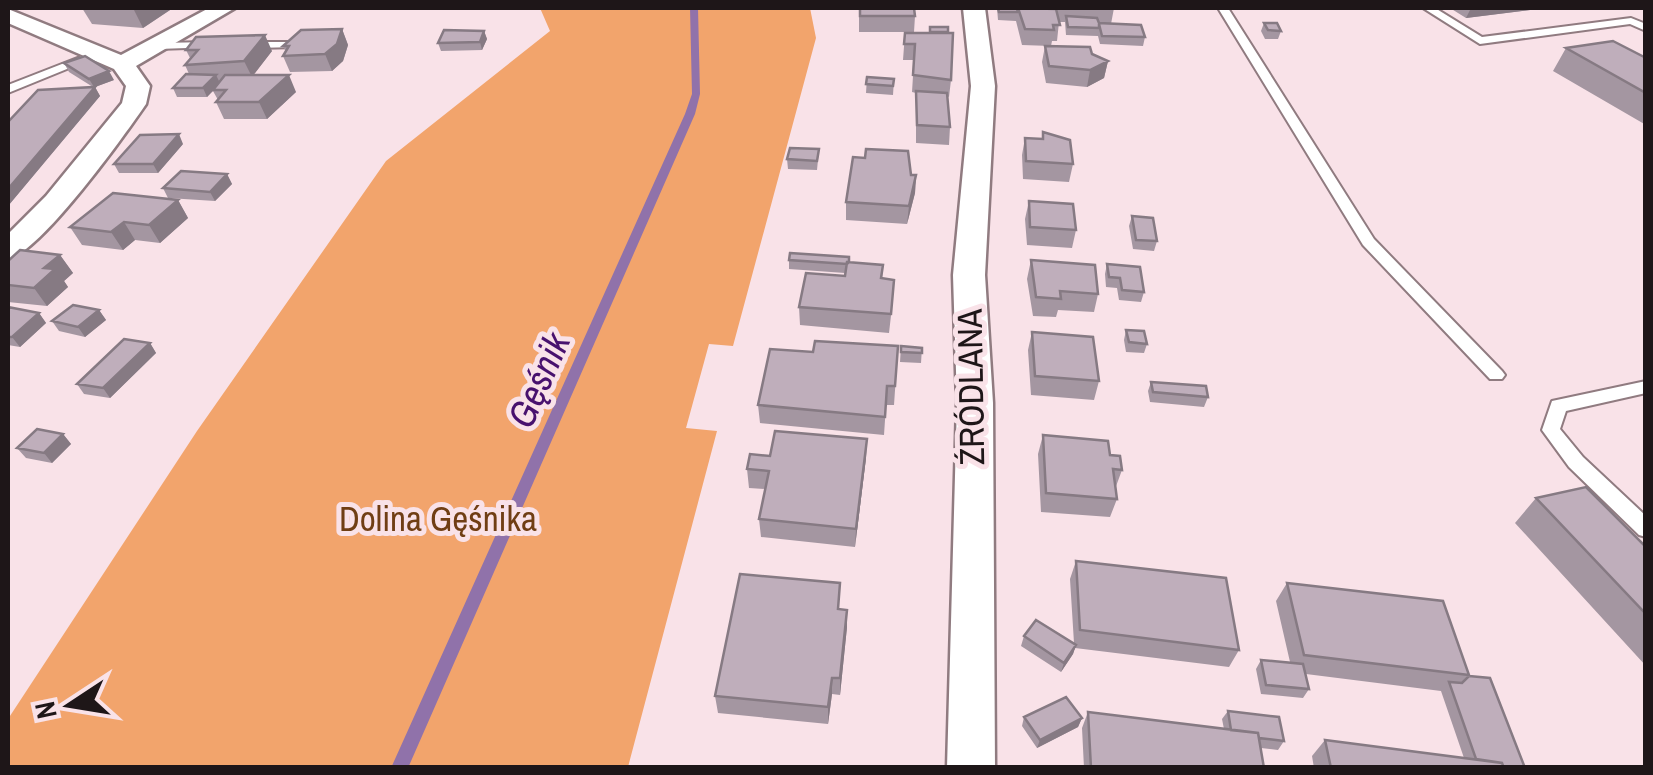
<svg xmlns="http://www.w3.org/2000/svg" width="1653" height="775" font-family="'Archivo Narrow',sans-serif">
<style>
.forest{fill:#f2a46c}
.lines{fill:none;stroke-linecap:round;stroke-linejoin:round}
.stream{fill:#9072aa;fill-rule:evenodd}
.lane-casing{stroke:#907b80;stroke-width:4}
.street-casing{stroke:#907b80;stroke-width:5}
.lane{fill:#fff;fill-rule:evenodd}
.street{fill:#fff;fill-rule:evenodd}
.wall{fill:#a496a1}
.shaded-wall{fill:#867a83}
.building{fill:#bfaebb;stroke:#867a83;stroke-width:2.5}
.labels{text-anchor:middle;stroke-width:10;stroke-linejoin:round;paint-order:stroke}
.street-label{font-size:35px;fill:#1e1618;stroke:#f9e2e8}
.park-label{font-size:35px;fill:#703e14;stroke:#f9e2e8}
.water-label{font-size:38px;font-style:italic;fill:#48116e;stroke:#f9e2e8}
</style>
<rect width="100%" height="100%" fill="#f9e2e8"/>
<!-- forest -->
<path class="forest" d="M540 8H810L816 38 733 346 709 344 686 428 717 431 628 767H8V719L197 431 386 161 550 31Z"/>
<g class="lines">
<!-- stream -->
<path class="stream" d="M690 8H698L700 94 695 114 408 768H391L685 114 692 94Z"/>
<defs>
<path id="lane" d="M1218 8H1228L1374 239 1502 371 1505 375 1502 379H1490L1363 245Z
M1423 8H1435L1482 37 1631 18 1646 24V31L1630 24 1480 44Z
M212 42 216 43V47L158 49 152 46 158 43Z
M294 42 298 43V47L248 48 242 45 248 42Z
M85 55 89 56V60L8 93V85Z
M1646 381V393L1566 411 1560 429 1583 457 1646 516V537L1639 535 1569 467 1542 430 1552 401Z"/>
<path id="street" d="M209 8H235L136 66 150 86 146 104C124 136 41 252 8 259V234L46 196 122 103 126 86 114 69 8 23V9L121 55Z
M963 8H985L995 86 985 275 993 403 995 768H947L957 403 953 275 971 86Z"/>
</defs>
<!-- lane casing -->
<use href="#lane" class="lane-casing"/>
<!-- street casing -->
<use href="#street" class="street-casing"/>
<!-- lane -->
<use href="#lane" class="lane"/>
<!-- street -->
<use href="#street" class="street"/>
</g>
<!-- wall -->
<path class="wall" d="M82 8H173L143 28 92 24Z
M859 8 915 16 914 32H859Z
M997 8H1114L1111 24 1145 37 1143 46 1100 44 1098 36 1066 35 1065 22H1059L1057 41H1052L1051 46 1022 45 1016 21 998 20Z
M1450 8H1546L1466 18Z
M1264 23 1281 31 1278 39H1265L1261 31Z
M342 29 348 45 343 61 332 71 290 72 283 56 286 52 283 46Z
M484 31 487 39 482 50 441 51 438 43Z
M905 33 951 80 949 97 947 96 950 127 949 145 916 143V93L912 92 914 60H903Z
M1045 46 1092 54 1108 61 1104 78 1087 87 1046 83 1042 62Z
M1566 48 1646 58V125L1553 71Z
M186 50 272 51 253 75 296 92 267 119H224L216 102 218 100 213 91 207 97H177L173 88 189 74 185 65 190 58Z
M64 63 114 80 95 87 100 96 8 206V122L93 87 69 72Z
M867 77 894 79 893 95 866 93Z
M1043 132 1073 164 1069 182 1023 179 1022 155 1025 138H1042Z
M183 144 158 173H119L114 164Z
M819 149 817 170 788 169 787 159Z
M227 174 232 184 215 201 168 198 163 188Z
M911 175H916L915 193 907 224 846 220V202Z
M178 200 188 218 160 243 135 240 123 250 82 245 70 227Z
M1029 201 1076 230 1072 248 1027 245 1025 219Z
M1132 216 1157 241 1154 251 1133 249 1129 226Z
M60 255 73 273 64 281 68 287 47 306 8 302V261Z
M789 260 883 265 882 279 893 298 889 333 800 325 799 307 845 276V273L789 269Z
M1031 260 1098 294 1094 312 1058 310 1056 317 1033 316 1027 279Z
M1107 264 1144 292 1141 302 1119 300 1117 288 1106 287 1105 274Z
M8 307 39 313 46 323 20 347 8 345Z
M99 310 106 320 85 337 59 331 52 321Z
M1126 330 1147 344 1144 353 1126 352 1124 340Z
M1032 332 1099 381 1094 400 1031 395 1028 350Z
M150 343 156 353 110 398 84 394 77 384Z
M898 346 894 405H886L884 435 760 423 758 405 813 352Z
M901 346 922 348 921 363 900 362Z
M1151 382 1208 397 1204 407 1150 402 1148 391Z
M63 434 71 444 52 463 26 458 17 448Z
M1043 435 1110 455 1122 470 1115 489 1117 499 1110 517 1041 512 1038 454Z
M770 456 866 458 855 547 761 537 759 519 765 489 749 488 747 469Z
M1536 498 1646 547V666L1515 523Z
M1076 561 1239 650 1229 667 1075 648 1073 654 1061 672 1021 646 1024 636 1074 643 1070 579Z
M1287 583 1469 676 1525 768H1314L1312 756 1325 740 1464 758 1441 691 1306 674 1309 689 1303 698 1261 694 1256 669 1261 660 1290 662 1276 601Z
M839 609 847 610V627L840 695 832 694 828 724 718 713 715 696Z
M1228 711 1284 741 1278 750 1261 748 1264 768H1084L1082 728 1088 712 1224 729 1222 719Z
M1024 717 1082 718 1078 727 1037 748 1022 726Z"/>
<!-- shaded-wall -->
<path class="shaded-wall" d="M133 8H173L143 28Z
M1471 8H1546L1466 18Z
M342 29 348 45 343 61 332 71 325 54Z
M484 31 487 39 482 50 480 42Z
M265 35 272 51 252 77 244 61Z
M1108 61 1104 78 1087 87 1090 70Z
M109 71 114 80 95 87 100 96 8 206V189L94 87 89 79Z
M216 75 220 83 207 97 203 88Z
M289 75 296 92 267 119 259 102Z
M179 134 183 144 158 173 153 164Z
M227 174 232 184 215 201 210 192Z
M916 175 915 193 907 224 909 206Z
M178 200 188 218 160 243 149 225Z
M124 222 135 240 123 250 111 232Z
M60 255 73 273 64 281 68 287 47 306 34 288 44 268Z
M99 310 106 320 85 337 78 327Z
M39 313 46 323 20 347 12 337Z
M150 343 156 353 110 398 103 388Z
M63 434 71 444 52 463 44 453Z
M867 439 866 458 855 547 856 529Z
M847 610V627L840 695V678Z
M1076 645 1073 654 1061 672 1064 663Z
M832 678V694L828 724V707Z
M1082 718 1078 727 1037 748 1040 740Z"/>
<!-- building -->
<path class="building" d="M860 8H914L915 16H860Z
M998 8H1018L1017 12H999Z
M1018 8 1056 9 1060 25H1053L1054 30 1025 29Z
M1066 16 1097 18 1099 23 1141 25 1145 37 1102 36 1099 24V28L1068 27Z
M1264 23H1277L1281 31 1268 30Z
M930 27H948V32H930Z
M342 29 337 44 325 54 283 56 289 46H283L301 30Z
M444 30 484 31 480 42 438 43Z
M905 33H953L951 80 913 75 915 44H904Z
M265 35 244 61 185 65 198 50H186L196 37Z
M1613 41 1646 58V93L1566 48Z
M1045 46 1090 47 1092 54 1108 61 1090 70 1049 66Z
M85 56 109 71 89 79 64 63Z
M186 74 216 75 203 88H173Z
M225 75H289L259 102H216L226 90H213Z
M867 77 894 79 893 86 866 84Z
M95 87 8 189V122L38 90Z
M916 91 947 93 950 127 917 125Z
M1043 132 1070 140 1073 164 1026 161 1025 138 1043 139Z
M179 134 153 164H114L140 135Z
M790 148 819 149 817 161 787 159Z
M866 149 908 151 911 175H916L909 206 846 202 853 157 865 158Z
M181 171 227 174 210 192 163 188Z
M113 193 178 200 149 225 124 222 111 232 70 227Z
M1029 201 1073 204 1076 230 1030 227Z
M1132 216 1153 218 1157 241 1136 240Z
M20 250 60 255 44 268 55 269 34 288 8 285V261Z
M790 253 849 257V262L847 264 789 260Z
M1031 260 1095 265 1098 294 1060 291 1061 299 1036 297Z
M847 262 883 265 881 278 894 280 891 314 799 307 806 273 845 276Z
M1107 264 1140 267 1144 292 1122 290 1120 278 1109 277Z
M73 305 99 310 78 327 52 321Z
M8 307 39 313 12 337H8Z
M1126 330 1144 331 1147 344 1129 342Z
M1032 332 1093 337 1099 381 1035 376Z
M124 339 150 343 103 388 77 384Z
M815 341 898 346 895 386H887L885 417 758 405 770 349 813 352Z
M901 346 922 348V353L901 352Z
M1151 382 1206 386 1208 397 1153 392Z
M37 429 63 434 44 453 17 448Z
M775 431 867 439 856 529 759 519 769 471 747 469 750 454 770 456Z
M1043 435 1108 441 1110 455 1120 456 1122 470 1113 469 1117 499 1046 493Z
M1586 487 1646 547V614L1536 498Z
M1076 561 1226 578 1239 650 1080 630Z
M740 574 840 583 838 609 847 610 840 678H832L828 707 715 696Z
M1287 583 1443 601 1469 675 1304 655Z
M1036 620 1076 645 1064 663 1024 636Z
M1261 660 1303 664 1309 689 1266 685Z
M1469 676 1490 678 1525 768H1504L1502 763 1476 759 1449 682 1462 683Z
M1066 697 1082 718 1040 740 1024 717Z
M1228 711 1279 717 1284 741 1259 738 1258 733 1231 730Z
M1088 712 1258 733 1264 768H1091Z
M1325 740 1502 763 1504 768H1331Z"/>
<g class="labels">
<!-- street labels -->
<g class="street-label">
<text transform="translate(971 387) rotate(-91)" y="12">ŹRÓDLANA</text>
</g>
<!-- park labels -->
<g class="park-label">
<text x="438" y="531">Dolina Gęśnika</text>
</g>
<!-- water labels -->
<g class="water-label">
<text transform="translate(539 380) rotate(-66)" y="13">Gęśnik</text>
</g>
</g>
<!-- border -->
<rect width="1653" height="775" fill="none" stroke="#1e1618" stroke-width="20"/>
<!-- north arrow -->
<g transform="translate(70 705) rotate(258)" stroke="#f9e2e8" stroke-width="8" paint-order="stroke">
<path d="M0-8L18 38L0 25L-18 38Z" fill="#1e1618"/>
<text y="-15" font-size="28" font-weight="bold" text-anchor="middle" fill="#1e1618">N</text>
</g>
</svg>
